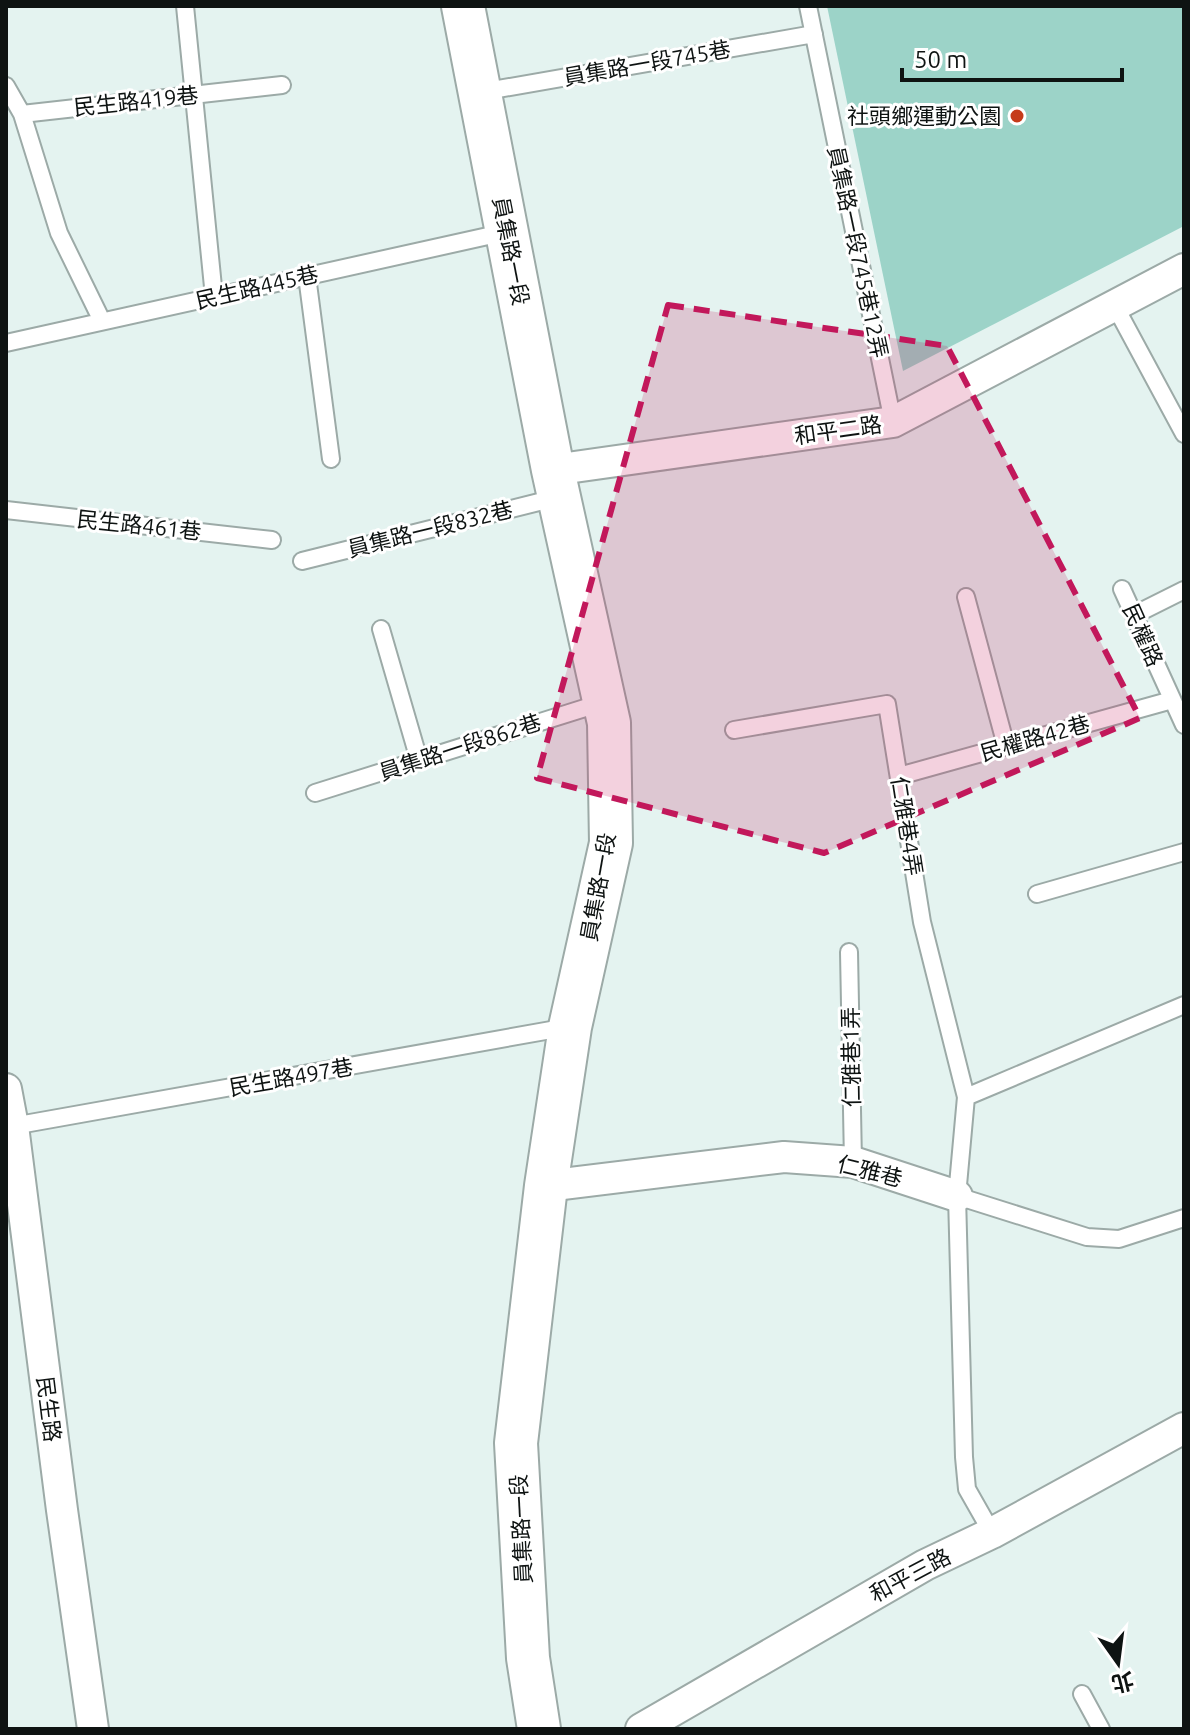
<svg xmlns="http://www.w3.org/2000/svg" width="1190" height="1735" font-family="Ubuntu,'Noto Sans TC',sans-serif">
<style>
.green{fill:#9cd3c8}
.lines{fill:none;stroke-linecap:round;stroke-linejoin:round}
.lane-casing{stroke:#9caaa7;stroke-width:20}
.street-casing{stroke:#9caaa7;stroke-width:34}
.secondary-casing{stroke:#9caaa7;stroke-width:46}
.lane{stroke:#fff;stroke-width:16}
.street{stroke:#fff;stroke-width:30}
.secondary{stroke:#fff;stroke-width:42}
.marked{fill:#c2185b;fill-opacity:0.2;stroke:#c2185b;stroke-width:6;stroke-dasharray:16 10;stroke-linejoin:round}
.poi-dot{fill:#c53b1a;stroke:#fff;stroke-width:3}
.labels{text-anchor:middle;stroke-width:6;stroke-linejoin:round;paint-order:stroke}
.street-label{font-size:22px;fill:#0e1312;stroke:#fff}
.poi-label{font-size:22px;fill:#0e1312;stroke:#fff;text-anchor:end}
</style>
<rect width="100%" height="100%" fill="#e4f3f0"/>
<!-- green -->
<path class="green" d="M827 6H1184V226L903 371Z"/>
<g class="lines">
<defs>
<path id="lane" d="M185 6 214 297
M808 6 893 422
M6 86 22 114 282 85
M481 92 814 34
M22 114 59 233 102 321
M307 276 331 459
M1115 306 1184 434
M6 343 506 232
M6 510 272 540
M302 561 559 497
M1122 589 1184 725
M966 597 1006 746
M1134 615 1184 590
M381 629 419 760
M734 730 887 704 922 922 966 1097 957 1196 964 1457 967 1489 992 1533
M899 776 1172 700
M315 793 604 702
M1037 894 1184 852
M849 952 853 1162
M966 1097 1184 1005
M13 1126 568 1027
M957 1196 1087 1237 1119 1239 1184 1218
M1082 1694 1101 1729"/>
<path id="street" d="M553 470 893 422 1184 269
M6 1089 13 1126 62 1510 93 1729
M546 1186 784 1157 853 1162 957 1196
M641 1729 925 1565 992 1533 1184 1428"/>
<path id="secondary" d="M463 6 553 470 609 723 611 843 570 1027 546 1186 516 1443 528 1658 539 1729"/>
</defs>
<!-- lane casing -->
<use href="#lane" class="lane-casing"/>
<!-- street casing -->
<use href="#street" class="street-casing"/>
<!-- secondary casing -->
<use href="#secondary" class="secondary-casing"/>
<!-- lane -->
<use href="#lane" class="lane"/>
<!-- street -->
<use href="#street" class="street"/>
<!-- secondary -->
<use href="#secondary" class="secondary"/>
</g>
<!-- marked area -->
<path class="marked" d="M668 305 947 346 1140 718 824 853 537 778Z"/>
<!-- markers -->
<circle class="poi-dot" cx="1017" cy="116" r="8"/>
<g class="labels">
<!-- street labels -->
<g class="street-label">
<text transform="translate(647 63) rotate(-10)" y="8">員集路一段745巷</text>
<text transform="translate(136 101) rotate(-6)" y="8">民生路419巷</text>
<text transform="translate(511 251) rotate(79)" y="8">員集路一段</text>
<text transform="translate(858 252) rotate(78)" y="8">員集路一段745巷12弄</text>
<text transform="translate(257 287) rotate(-13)" y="8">民生路445巷</text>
<text transform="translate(838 430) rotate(-8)" y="8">和平二路</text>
<text transform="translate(139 525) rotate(6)" y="8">民生路461巷</text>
<text transform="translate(430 529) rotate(-14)" y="8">員集路一段832巷</text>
<text transform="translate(1143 635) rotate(66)" y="8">民權路</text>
<text transform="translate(1035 738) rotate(-16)" y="8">民權路42巷</text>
<text transform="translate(460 747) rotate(-18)" y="8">員集路一段862巷</text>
<text transform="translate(907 826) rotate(81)" y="8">仁雅巷4弄</text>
<text transform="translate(598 887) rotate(-80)" y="8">員集路一段</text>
<text transform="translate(851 1057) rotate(-91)" y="8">仁雅巷1弄</text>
<text transform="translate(291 1077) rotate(-10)" y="8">民生路497巷</text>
<text transform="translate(870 1171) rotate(14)" y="8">仁雅巷</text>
<text transform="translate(49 1409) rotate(83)" y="8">民生路</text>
<text transform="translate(521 1529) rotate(-93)" y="8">員集路一段</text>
<text transform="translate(910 1575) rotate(-28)" y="8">和平三路</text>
</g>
<!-- poi labels -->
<g class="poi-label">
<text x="1001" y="124">社頭鄉運動公園</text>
</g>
</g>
<!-- border -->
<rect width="1190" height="1735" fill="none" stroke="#0e1312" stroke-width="16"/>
<!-- north arrow -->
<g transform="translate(1118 1663) rotate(166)" stroke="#ffffff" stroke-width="6" paint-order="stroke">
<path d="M0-6L14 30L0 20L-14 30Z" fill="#0e1312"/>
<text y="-12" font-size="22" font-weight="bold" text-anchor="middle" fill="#0e1312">北</text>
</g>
<!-- scale -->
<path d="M902 68v12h220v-12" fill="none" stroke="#0e1312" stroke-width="4"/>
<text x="914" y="68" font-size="24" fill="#0e1312" stroke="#ffffff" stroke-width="6" paint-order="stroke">50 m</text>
</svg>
